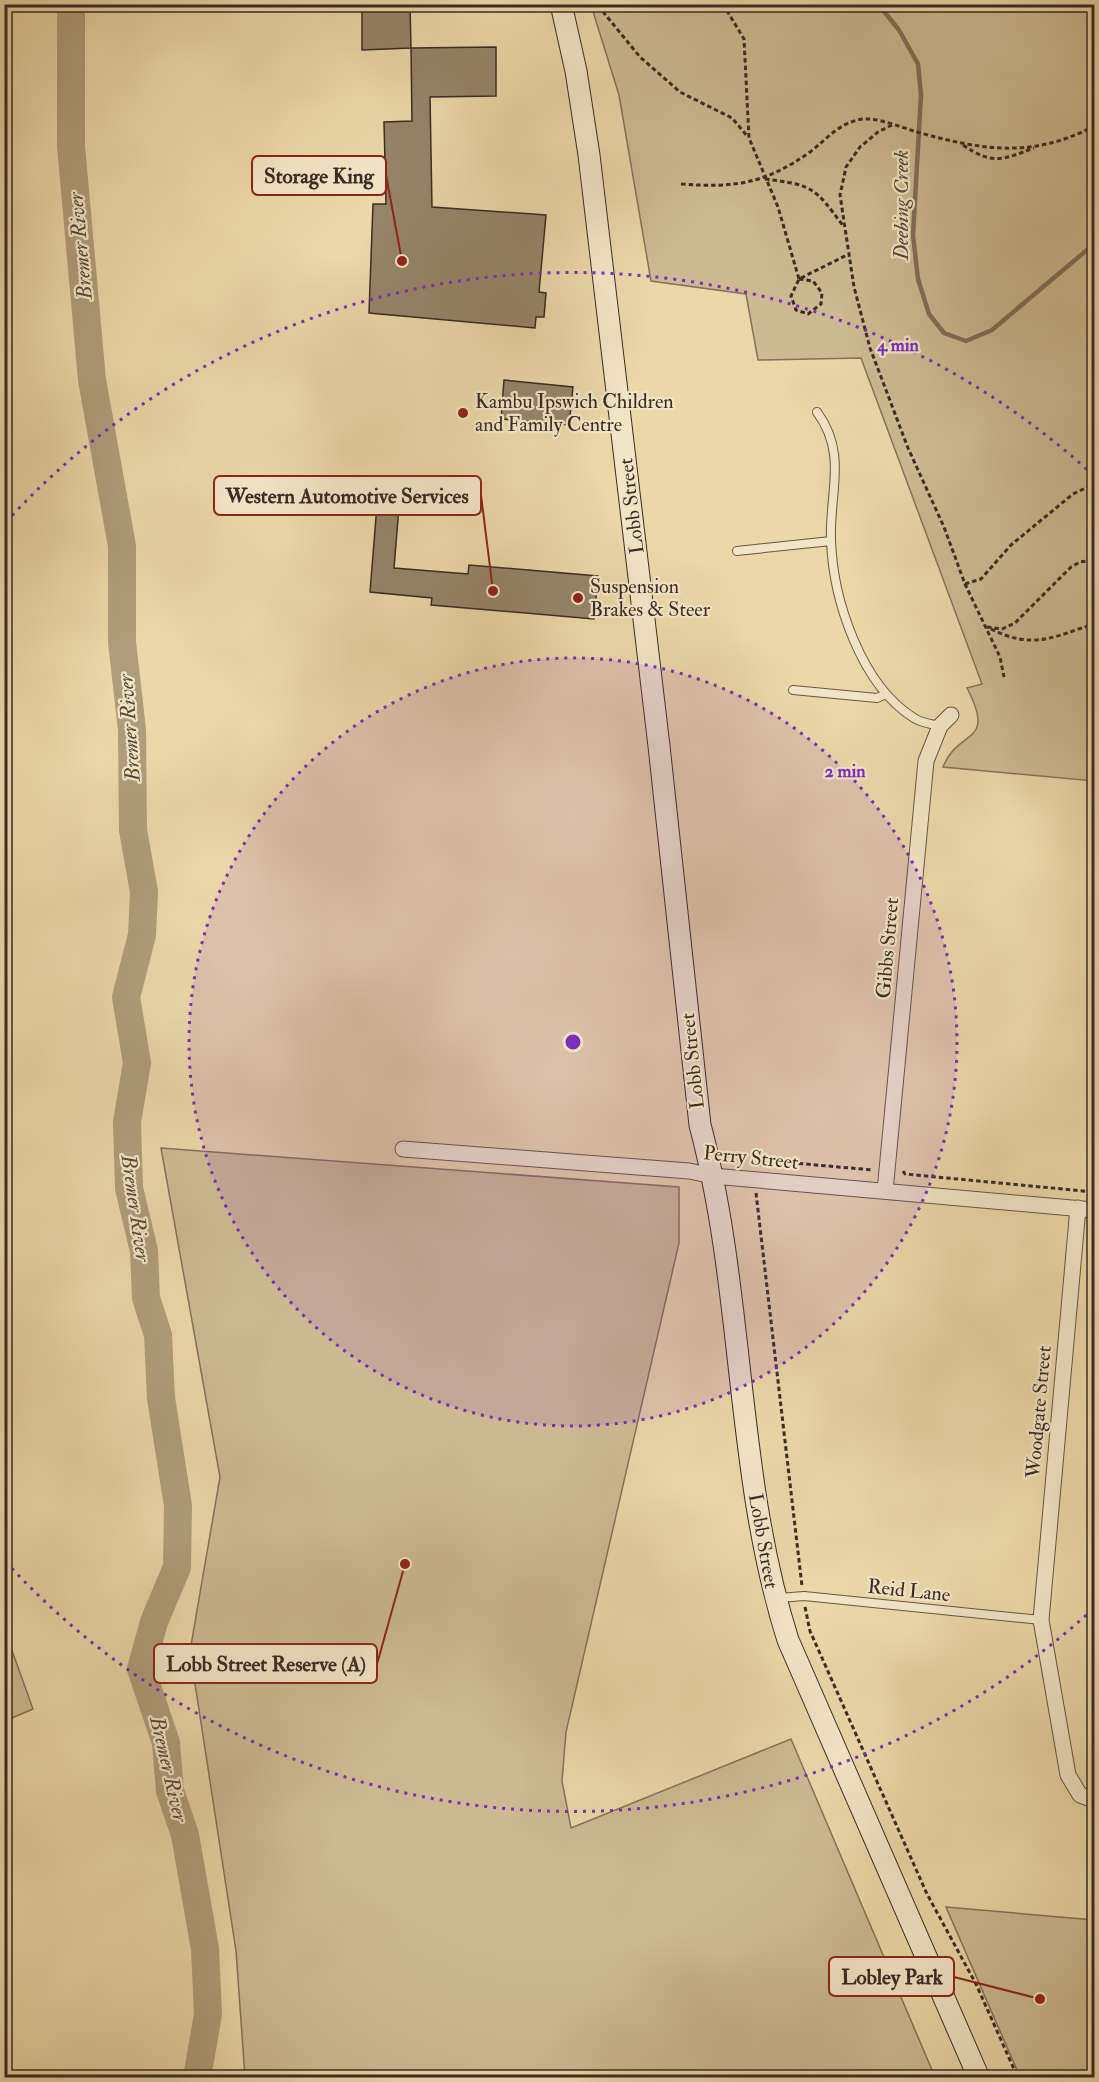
<svg xmlns="http://www.w3.org/2000/svg" width="1099" height="2082" font-family="'IM FELL Double Pica',serif">
<style>
.green{fill:#cdba92;stroke:#84725c;stroke-width:1.5}
.lines{fill:none;stroke-linecap:round;stroke-linejoin:round}
.stream{stroke:#806f59;stroke-width:4.5}
.river{stroke:#af9d7b;stroke-width:28}
.building{fill:#968469;stroke:#3a2b25;stroke-width:1.5}
.service-casing{stroke:#665646;stroke-width:10}
.minor-casing{stroke:#665646;stroke-width:17}
.secondary-casing{stroke:#3a2b25;stroke-width:23}
.path{stroke:#3a2b25;stroke-width:3;stroke-dasharray:4.5 3;stroke-linecap:butt}
.service{stroke:#f2e5c6;stroke-width:8}
.minor{stroke:#f2e5c6;stroke-width:15}
.secondary{stroke:#f2e5c6;stroke-width:21}
.ring{fill:none;stroke:#7b2cbf;stroke-width:3;stroke-dasharray:3 6}
.poi-dot{fill:#8f2418;stroke:#f2e5c6;stroke-width:2}
.labels{text-anchor:middle;stroke-width:4.5;stroke-linejoin:round;paint-order:stroke}
.poi-label{font-size:20px;fill:#3a2b25;stroke:#f2e5c6;text-anchor:start}
.street-label{font-size:20px;fill:#3a2b25;stroke:#f2e5c6}
.water-label{font-size:21px;font-style:italic;fill:#57483a;stroke:#f2e5c6}
.centre{fill:#7b2cbf;stroke:#f2e5c6;stroke-width:3}
.ring-label{font-size:18px;text-anchor:middle;font-weight:bold;fill:#7b2cbf;stroke:#f2e5c6;stroke-width:4.5;stroke-linejoin:round;paint-order:stroke}
.leader{fill:none;stroke:#8f2418;stroke-width:2}
.callout-dot{fill:#8f2418;stroke:#f2e5c6;stroke-width:2}
.callout{fill:#f2e5c6;stroke:#8f2418;stroke-width:2}
.callout-label{font-size:21px;text-anchor:middle;font-weight:bold;fill:#3a2b25}
</style>
<rect width="100%" height="100%" fill="#ebd7a8"/>
<filter id="stains"><feTurbulence type="fractalNoise" baseFrequency=".00333" numOctaves="4"/><feColorMatrix values="0 0 0 0 .2 0 0 0 0 .09 0 0 0 0 .02 0 0 0 .5 -.17"/></filter>
<radialGradient id="worn" r=".72"><stop offset=".6" stop-color="#630" stop-opacity="0"/><stop offset="1" stop-color="#630" stop-opacity=".3"/></radialGradient>
<!-- green -->
<path class="green" d="M591 5H1094V781L943 767C958 728 997 746 967 688L982 684 861 358 758 360 746 294 651 281 619 95Z
M161 1148 679 1187V1243L566 1732 562 1781 571 1828 791 1739 935 2077H245L236 1951 190 1651 220 1477Z
M5 1631 33 1709 5 1721H4Z
M946 1907 1094 1920V2077H1020Z"/>
<g class="lines">
<!-- stream -->
<path class="stream" d="M878 4 899 30 918 64 921 95 913 235 918 279 929 314 944 333 966 341 992 330 1094 244"/>
<!-- river -->
<path class="river" d="M71 4V146L92 380 122 546V642L132 730 133 830 144 892 142 935 126 997 137 1063 127 1122 129 1188 144 1251 146 1298 158 1335 161 1398 178 1506 177 1567 154 1622 141 1669 166 1743 170 1791 185 1835 205 1949 208 2014 197 2078"/>
</g>
<!-- building -->
<path class="building" d="M410 5 411 48 362 50V6Z
M496 47V96L430 97 432 207 546 215 539 292 546 293 544 317H536L535 328 369 313 373 204H386L384 122 412 121 411 48Z
M504 380 573 387 569 425 501 419Z
M377 505 399 507 394 568 468 574 469 565 598 576 594 619 431 605 432 598 370 592Z"/>
<g class="lines">
<defs>
<path id="service" d="M817 412C848 454 829 493 831 540 833 600 861 685 914 718 921 723 932 724 940 726
M737 551 831 541
M793 690 877 698 886 694
M779 1598 804 1596 1041 1620"/>
<path id="minor" d="M403 1149 689 1171 713 1176 1094 1210
M885 1191 926 761 940 726 951 715
M1078 1208 1041 1620 1068 1775 1080 1795 1094 1800"/>
<path id="secondary" d="M561 4 576 71 589 155 659 746 700 1125C745 1294 735 1474 788 1640L979 2078"/>
</defs>
<!-- service casing -->
<use href="#service" class="service-casing"/>
<!-- minor casing -->
<use href="#minor" class="minor-casing"/>
<!-- secondary casing -->
<use href="#secondary" class="secondary-casing"/>
<!-- path -->
<path class="path" d="M601 4 604 13 640 57 680 92 732 118 748 137
M723 4 744 39 749 138 778 207 799 279
M892 125 878 132 860 147 846 167 840 195 854 287 870 348 908 448 944 527 965 584 1000 657 1004 677
M963 145C992 165 1002 160 1034 148
M765 179C814 185 815 188 844 227
M681 184C734 188 765 184 810 152 828 138 840 122 863 119 880 118 900 127 917 132 981 150 1032 159 1094 126
M799 279 813 281 822 293 821 304 808 314 796 310 791 296 799 279 849 254
M965 584 981 579 1011 545 1073 494 1094 484
M987 627 1002 629 1015 623 1071 567 1080 562 1094 560
M991 629C1033 650 1053 637 1094 624
M759 1166 760 1160 873 1170
M903 1171 905 1174 1094 1192
M756 1193 802 1586
M805 1607 810 1631 927 1894 976 1984 1018 2078
M1060 2074 1061 2078"/>
<!-- service -->
<use href="#service" class="service"/>
<!-- minor -->
<use href="#minor" class="minor"/>
<!-- secondary -->
<use href="#secondary" class="secondary"/>
</g>
<!-- distance rings -->
<circle cx="573" cy="1042" r="384" fill="#7b2cbf" fill-opacity=".12"/>
<g class="ring">
<circle cx="573" cy="1042" r="384"/>
<path d="M1093 1609A769 769 0 0 1 6 1562M6 522A769 769 0 0 1 1093 475"/>
</g>
<!-- markers -->
<g class="poi-dot">
<circle cx="463" cy="413" r="6"/>
<circle cx="578" cy="598" r="6"/>
</g>
<g class="labels">
<!-- poi labels -->
<g class="poi-label">
<text x="475" y="408">Kambu Ipswich Children<tspan x="475" dy="23">and Family Centre</tspan></text>
<text x="590" y="593">Suspension<tspan x="590" dy="23">Brakes &amp; Steer</tspan></text>
</g>
<!-- street labels -->
<g class="street-label">
<text transform="translate(631 506) rotate(-97)" y="7">Lobb Street</text>
<text transform="translate(887 948) rotate(-85)" y="7">Gibbs Street</text>
<text transform="translate(692 1061) rotate(-96)" y="7">Lobb Street</text>
<text transform="translate(751 1157) rotate(6)" y="7">Perry Street</text>
<text transform="translate(1038 1412) rotate(-85)" y="7">Woodgate Street</text>
<text transform="translate(764 1541) rotate(80)" y="7">Lobb Street</text>
<text transform="translate(909 1590) rotate(6)" y="7">Reid Lane</text>
</g>
<!-- water labels -->
<g class="water-label">
<text transform="translate(901 205) rotate(-90)" y="7">Deebing Creek</text>
<text transform="translate(80 246) rotate(-95)" y="7">Bremer River</text>
<text transform="translate(129 728) rotate(-94)" y="7">Bremer River</text>
<text transform="translate(136 1208) rotate(82)" y="7">Bremer River</text>
<text transform="translate(169 1769) rotate(77)" y="7">Bremer River</text>
</g>
</g>
<circle cx="573" cy="1042" r="9" class="centre"/>
<g class="ring-label">
<text x="898" y="351">4 min</text>
<text x="845" y="777">2 min</text>
</g>
<!-- callouts -->
<path class="leader" d="M402 261L386 175M493 591L481 495M405 1564L377 1664M1040 1999L954 1977"/>
<g class="callout-dot">
<circle cx="402" cy="261" r="6"/>
<circle cx="493" cy="591" r="6"/>
<circle cx="405" cy="1564" r="6"/>
<circle cx="1040" cy="1999" r="6"/>
</g>
<g class="callout">
<rect x="252" y="156" width="134" height="39" rx="6"/>
<rect x="214" y="476" width="267" height="39" rx="6"/>
<rect x="154" y="1644" width="223" height="39" rx="6"/>
<rect x="829" y="1957" width="125" height="39" rx="6"/>
</g>
<g class="callout-label">
<text x="319" y="183">Storage King</text>
<text x="347" y="503">Western Automotive Services</text>
<text x="266" y="1671">Lobb Street Reserve (A)</text>
<text x="892" y="1984">Lobley Park</text>
</g>
<!-- margin -->
<rect width="1099" height="2082" fill="none" stroke="#ebd7a8" stroke-width="24"/>
<rect x="6" y="6" width="1087" height="2070" fill="none" stroke="#3a2b25" stroke-width="3"/>
<rect x="12" y="12" width="1075" height="2058" fill="none" stroke="#3a2b25" stroke-width="1.5"/>
<rect width="100%" height="100%" filter="url(#stains)"/>
<rect width="100%" height="100%" fill="url(#worn)"/>
</svg>
